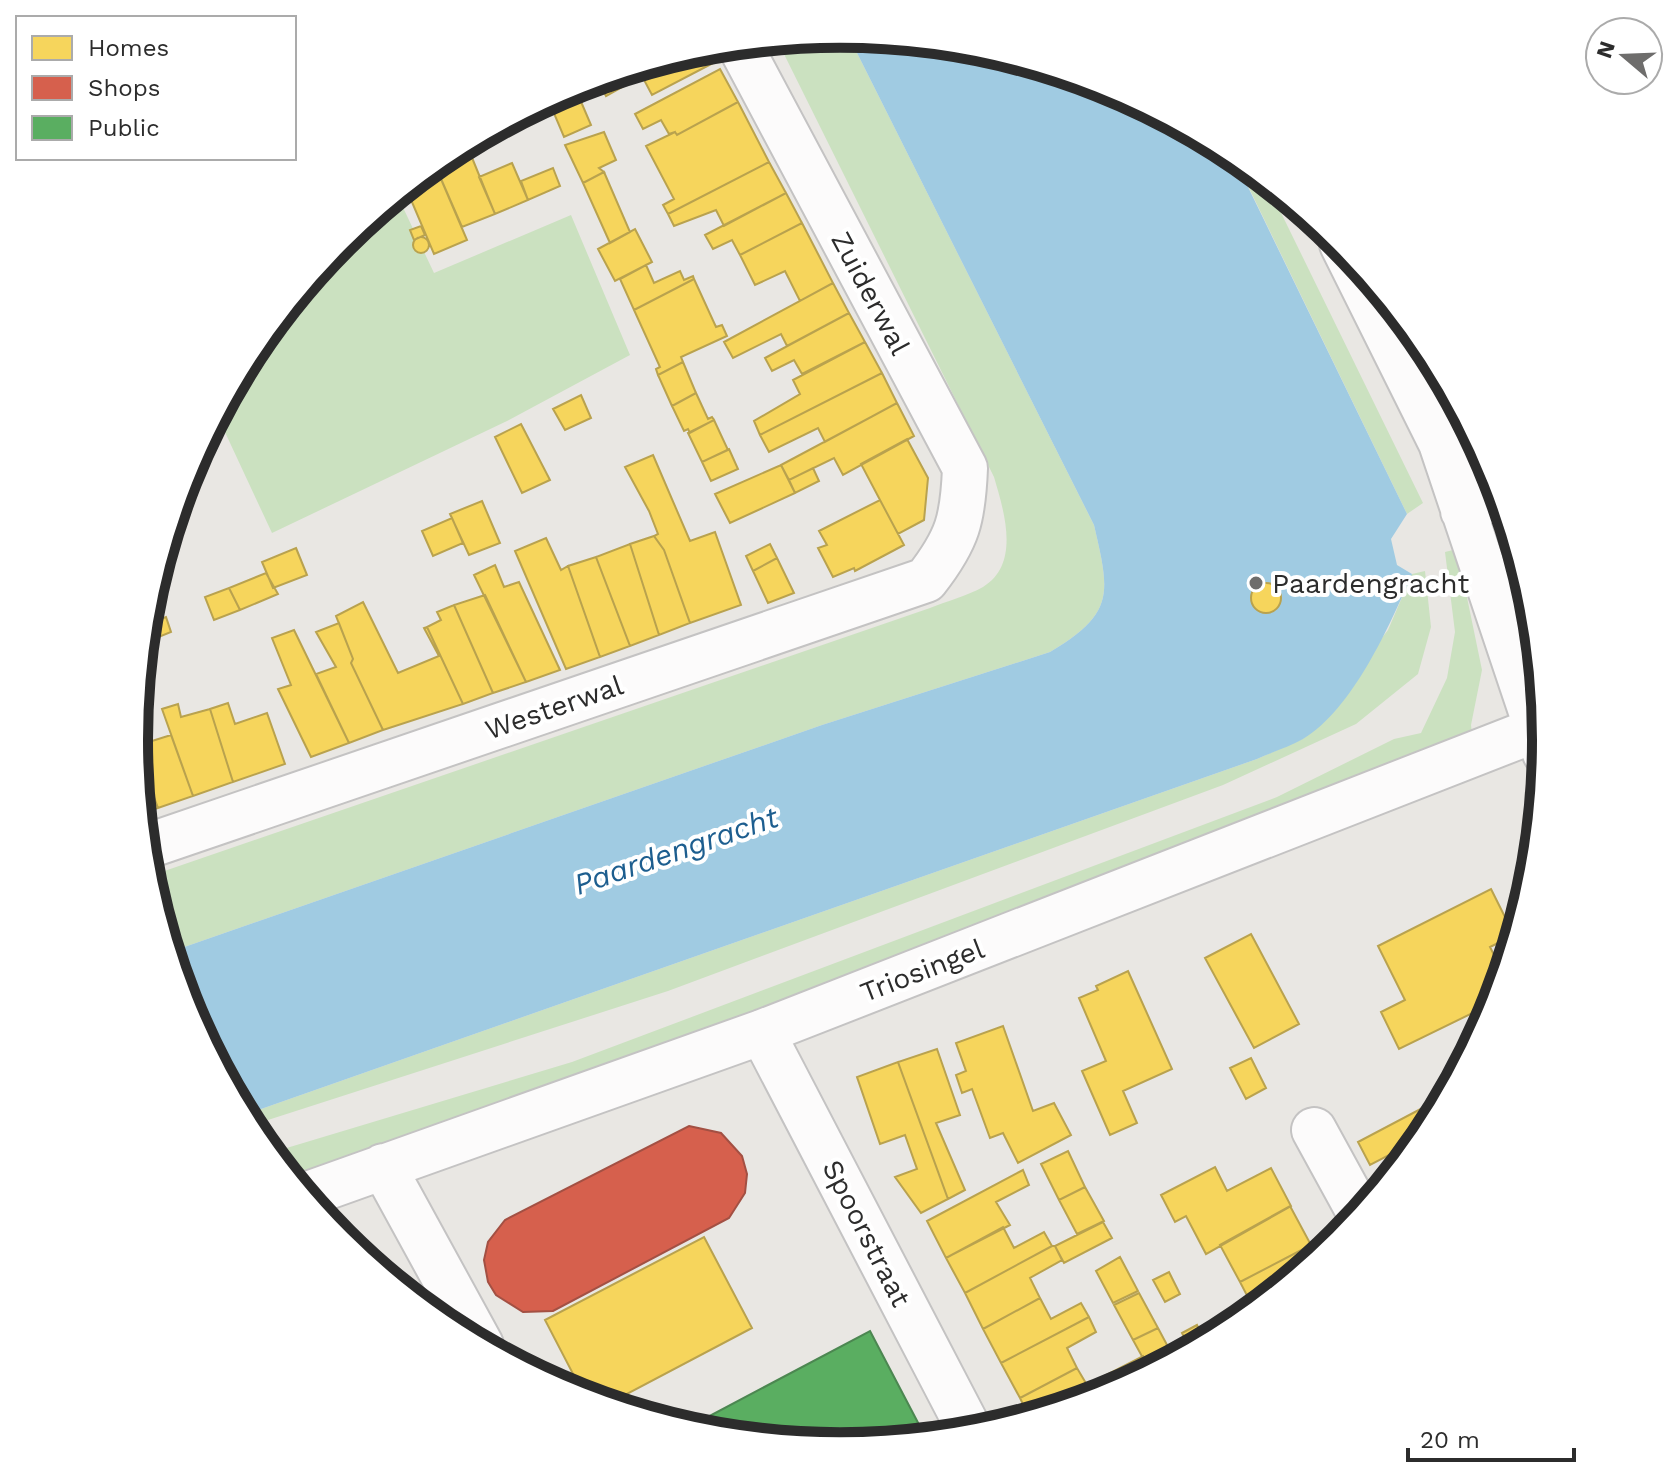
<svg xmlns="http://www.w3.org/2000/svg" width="1680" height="1480" font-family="'Work Sans',sans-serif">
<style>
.green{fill:#cbe1c0}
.water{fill:#a0cbe2}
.homes{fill:#f6d55c;stroke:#b9a24e;stroke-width:2}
.shops{fill:#d6604d;stroke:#a35043;stroke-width:2}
.public{fill:#5aae61;stroke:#4c8751;stroke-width:2}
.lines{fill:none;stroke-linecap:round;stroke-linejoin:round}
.minor-casing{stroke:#c4c3c3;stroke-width:48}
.minor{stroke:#fcfbfb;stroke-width:44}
.poi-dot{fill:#6e6d6c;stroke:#fff;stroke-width:3}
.labels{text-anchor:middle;stroke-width:8;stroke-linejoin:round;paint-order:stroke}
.street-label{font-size:28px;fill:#2c2c2c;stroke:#fff}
.poi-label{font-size:28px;fill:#2c2c2c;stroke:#fff;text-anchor:start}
.water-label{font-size:30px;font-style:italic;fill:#1d5e8f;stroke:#fff}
.rim{fill:none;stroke:#2c2c2c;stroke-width:10}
</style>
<rect width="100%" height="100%" fill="#e9e7e3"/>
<!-- green -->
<path class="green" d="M848 35 1094 525C1110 594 1115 613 1050 652L822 725 170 952 147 877 930 608C947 601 967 596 983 587 1021 564 1004 511 994 477L777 40Z
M1232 153 1265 180 1423 503 1407 514Z
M399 199 434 273 571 215 630 355 507 421 272 533 217 415 253 347 341 240 383 206Z
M1457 549 1482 670 1471 725 1473 741 1380 779 293 1181 270 1153 572 1062 1277 797 1394 739 1421 733 1447 678 1455 632 1445 552Z
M1425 571 1431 627 1418 674 1356 724 1223 785 668 991 249 1126 244 1115 1257 759 1304 738 1388 630 1412 574Z"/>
<!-- water -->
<path class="water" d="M848 35 978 48 1111 88 1231 152 1407 514 1391 539 1397 565 1412 574C1390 625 1353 709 1303 739 1289 747 1272 752 1257 759L244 1115 188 1010 170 952 822 725 1050 652C1115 613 1110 594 1094 525Z"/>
<!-- homes -->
<path class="homes" d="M703 47H710L717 61 652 95 642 76 606 96 598 80Z
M720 69 738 102 677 135 675 132 669 134 661 120 643 129 635 114Z
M563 92 567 104 543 113 540 104Z
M579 97 591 125 564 137 553 111Z
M738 102 769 162 668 214 663 205 674 199 646 146 675 132 677 135Z
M604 132 616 160 599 168 604 172 583 183 565 145Z
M466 143 495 214 462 227 435 165Z
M769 162 786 193 724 226 716 210 674 226 668 214Z
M512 163 528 200 495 214 479 177Z
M435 165 467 240 434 254 406 188Z
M553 168 560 186 528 200 521 181Z
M604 172 630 232 610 243 583 183Z
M786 193 802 223 740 255 732 240 713 249 705 235Z
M802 223 833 283 800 301 785 271 755 285 740 255Z
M421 226 425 235 414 240 410 230Z
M635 229 652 262 615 281 598 249Z
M413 245a8 8 0 1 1 16 0a8 8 0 1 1-16 0Z
M646 265 654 283 680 271 684 280 693 276 694 279 634 310 620 279Z
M694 279 716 327 722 325 727 336 681 357 683 362 658 375 656 369 660 367 634 310Z
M833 283 849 313 787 346 781 334 733 358 724 342Z
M849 313 865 342 802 374 794 360 772 371 765 358Z
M865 342 882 373 760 435 754 421 800 394 793 380Z
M683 362 696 393 672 406 658 375Z
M882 373 897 403 825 442 818 428 769 452 760 435Z
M696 393 708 419 712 417 714 420 690 433 688 429 684 431 672 406Z
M581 395 591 418 565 430 553 409Z
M897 403 914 436 843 475 834 458 789 480 781 465Z
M714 420 728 450 702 462 688 433Z
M521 424 550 480 522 493 495 437Z
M907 439 928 478 924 520 898 534 861 464Z
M729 449 738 469 711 481 702 462Z
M653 455 690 541 715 532 741 605 690 623 664 550 654 536 658 534 649 511 625 467Z
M781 465 795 493 730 523 715 494Z
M813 468 819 481 795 493 789 480Z
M880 500 904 545 855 571 854 568 833 577 818 548 827 545 819 531Z
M482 501 500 543 469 555 450 514Z
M452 518 463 543 433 556 422 531Z
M654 536 664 550 690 623 659 635 630 544Z
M546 538 561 570 568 566 600 657 566 669 515 551Z
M630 544 659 635 630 646 596 557Z
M770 544 777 558 753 571 746 556Z
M296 548 307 575 273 588 262 562Z
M596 557 630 646 600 657 568 566Z
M777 558 794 593 768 603 753 571Z
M495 565 504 587 519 582 560 670 526 682 474 575Z
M266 573 278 594 240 610 229 588Z
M1251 598a15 15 0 1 1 30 0a15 15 0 1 1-30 0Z
M229 588 240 610 214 620 205 597Z
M485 595 526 682 493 693 454 605Z
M363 602 398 673 439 656 424 628 427 627 463 704 383 730 351 663 353 659 336 616Z
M454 605 493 693 463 704 427 627 441 620 437 612Z
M166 617 171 632 144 643 145 625Z
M339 623 353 659 351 663 383 730 349 743 316 674 336 667 316 632Z
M294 630 349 743 311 757 278 689 291 685 272 638Z
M138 703 152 741 171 735 193 796 158 808 135 747Z
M228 703 235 724 267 713 285 764 233 782 210 709Z
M178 704 181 717 210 709 233 782 193 796 162 709Z
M135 747 158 808 141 814Z
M1491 889 1514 935 1490 947 1503 973 1495 1002 1399 1049 1381 1012 1405 1000 1378 946Z
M1251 934 1299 1024 1254 1048 1205 958Z
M1128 971 1172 1069 1123 1091 1137 1123 1110 1135 1082 1071 1106 1061 1079 998 1098 990 1096 986Z
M1003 1026 1033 1111 1054 1103 1071 1135 1018 1163 1003 1133 990 1138 972 1089 962 1093 956 1075 966 1071 956 1043Z
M937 1049 960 1115 936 1123 965 1190 948 1199 898 1062Z
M1251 1058 1266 1088 1246 1099 1230 1068Z
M898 1062 948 1199 921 1213 895 1177 917 1169 905 1135 880 1144 857 1077Z
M1447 1095 1422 1138 1370 1165 1358 1142Z
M1068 1151 1085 1187 1059 1200 1041 1164Z
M1215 1167 1227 1191 1271 1168 1291 1206 1206 1254 1186 1216 1175 1222 1161 1195Z
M1023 1170 1029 1185 996 1202 1010 1225 946 1258 927 1221Z
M1085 1187 1104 1221 1077 1234 1059 1200Z
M1290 1206 1311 1245 1240 1282 1220 1245Z
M1103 1222 1112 1238 1064 1263 1055 1246Z
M1003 1227 1014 1248 1044 1232 1052 1246 965 1293 946 1258Z
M704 1237 752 1328 608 1404 585 1397 545 1320Z
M1311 1245 1317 1257 1254 1309 1240 1282Z
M1052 1246H1055L1062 1260 1030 1278 1040 1298 983 1329 965 1293Z
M1120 1257 1138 1291 1113 1303 1096 1271Z
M1169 1272 1180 1294 1165 1302 1153 1280Z
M1139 1293 1158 1328 1133 1340 1114 1305Z
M1040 1298 1051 1319 1081 1303 1089 1317 1001 1363 983 1329Z
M1089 1317 1096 1332 1067 1348 1077 1368 1020 1398 1001 1363Z
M1197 1325 1205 1342 1190 1349 1182 1333Z
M1158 1328 1174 1358 1150 1371 1133 1340Z
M1143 1356 1150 1371 1110 1392 1029 1417 1020 1398 1077 1368 1087 1385Z"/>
<!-- shops -->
<path class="shops" d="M689 1126 721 1133 742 1156 747 1174 745 1193 729 1218 553 1311 523 1312 496 1295 488 1282 484 1260 488 1242 505 1220Z"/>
<!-- public -->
<path class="public" d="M870 1331 926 1438 840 1446 687 1428Z"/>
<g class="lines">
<defs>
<path id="minor" d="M1342 244 1441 443 1545 753
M1463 511 1500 495
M145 847 926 580C958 539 963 519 965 468L739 44
M762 1032 971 1433
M1314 1130 1360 1214
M383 1166 481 1345
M305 1195 762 1032 1535 730"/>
</defs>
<!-- minor casing -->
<use href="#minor" class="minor-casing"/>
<!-- minor -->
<use href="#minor" class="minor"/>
</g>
<!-- markers -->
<circle class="poi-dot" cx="1256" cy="583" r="8"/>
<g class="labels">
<!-- street labels -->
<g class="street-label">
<text transform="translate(871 293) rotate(62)" y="10">Zuiderwal</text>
<text transform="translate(554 707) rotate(-19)" y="10">Westerwal</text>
<text transform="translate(922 970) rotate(-21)" y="10">Triosingel</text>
<text transform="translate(867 1233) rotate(63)" y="10">Spoorstraat</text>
</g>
<!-- poi labels -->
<g class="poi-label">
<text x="1272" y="593">Paardengracht</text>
</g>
<!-- water labels -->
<g class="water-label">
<text transform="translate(676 851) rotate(-19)" y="10">Paardengracht</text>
</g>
</g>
<!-- crop -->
<path d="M0 0H1680V1480H0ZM148 740a692 692 0 1 1 1384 0a692 692 0 1 1-1384 0Z" fill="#fff" fill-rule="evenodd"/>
<path class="rim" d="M148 740a692 692 0 1 1 1384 0a692 692 0 1 1-1384 0Z"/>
<!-- legend -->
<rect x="16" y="16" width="280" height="144" fill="#ffffff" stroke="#ababab" stroke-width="2"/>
<rect x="32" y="36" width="40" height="24" fill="#f6d55c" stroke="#ababab" stroke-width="2"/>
<text x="88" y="56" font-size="24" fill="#2c2c2c">Homes</text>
<rect x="32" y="76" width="40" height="24" fill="#d6604d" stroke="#ababab" stroke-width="2"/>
<text x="88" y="96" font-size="24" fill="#2c2c2c">Shops</text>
<rect x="32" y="116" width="40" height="24" fill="#5aae61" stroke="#ababab" stroke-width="2"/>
<text x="88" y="136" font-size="24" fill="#2c2c2c">Public</text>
<!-- north arrow -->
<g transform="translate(1624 56) rotate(289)"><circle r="38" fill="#ffffff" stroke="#ababab" stroke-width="2"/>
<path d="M0-6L14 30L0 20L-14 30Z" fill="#6e6d6c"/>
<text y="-12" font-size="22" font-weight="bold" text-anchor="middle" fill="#2c2c2c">N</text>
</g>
<!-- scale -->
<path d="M1408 1448v12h166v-12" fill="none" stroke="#2c2c2c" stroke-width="4"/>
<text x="1420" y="1448" font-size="24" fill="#2c2c2c" stroke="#ffffff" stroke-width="6" paint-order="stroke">20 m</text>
</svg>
